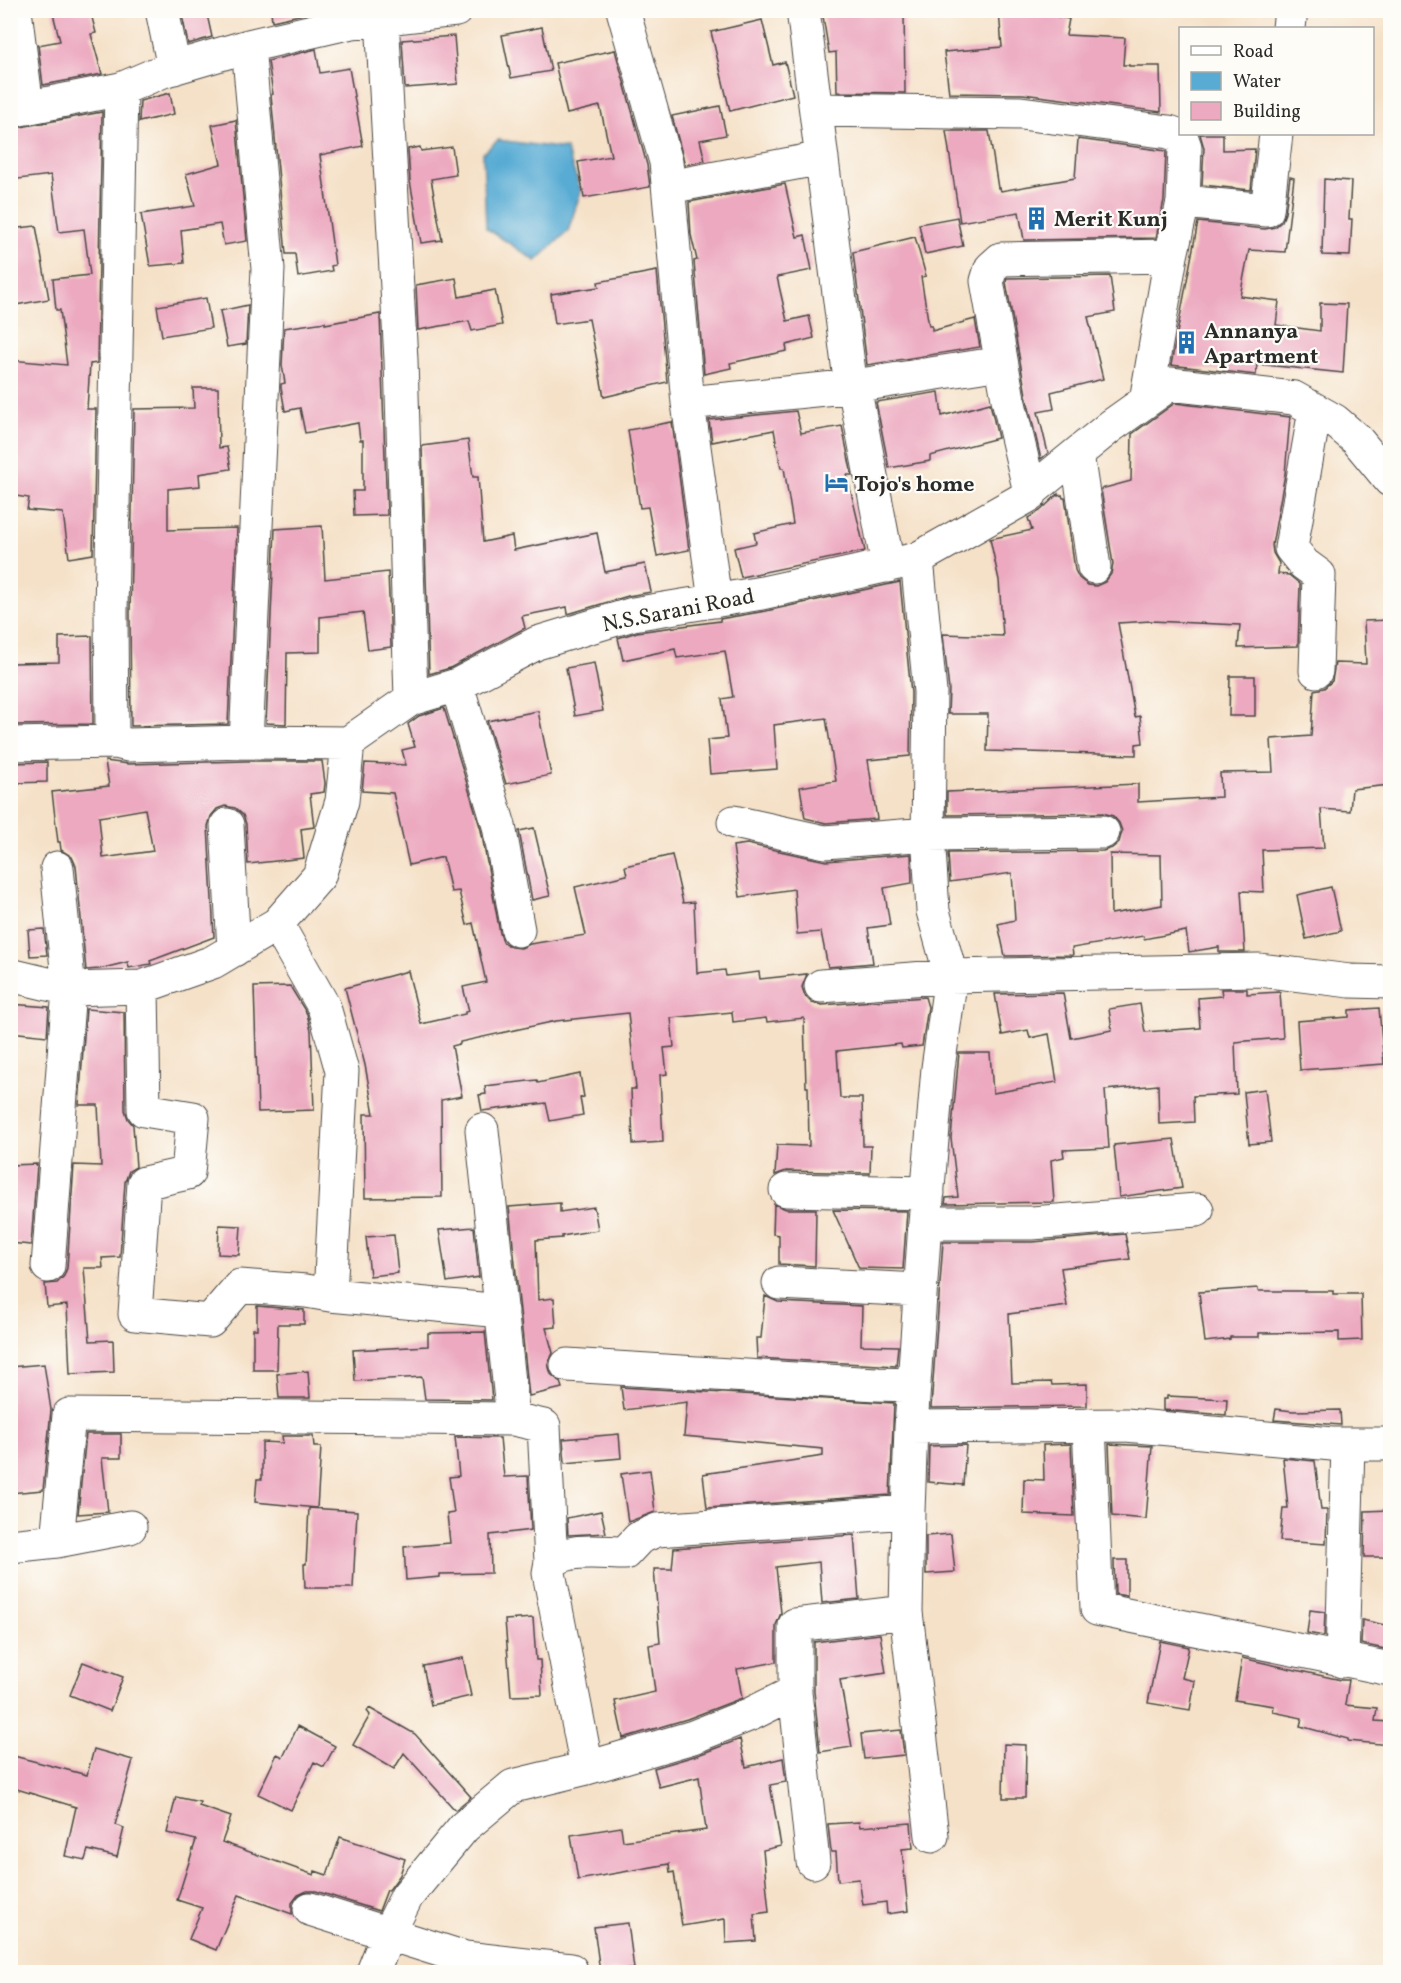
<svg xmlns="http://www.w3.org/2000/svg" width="1401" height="1983" font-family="Vollkorn,serif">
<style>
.water{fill:#58acd4;stroke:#426c80;stroke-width:1.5}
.building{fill:#eca9c0;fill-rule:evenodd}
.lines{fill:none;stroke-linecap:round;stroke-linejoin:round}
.minor-casing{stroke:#494643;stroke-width:35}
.minor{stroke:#fff;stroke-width:33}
.labels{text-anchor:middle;stroke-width:4.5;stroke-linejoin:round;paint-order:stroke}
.poi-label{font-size:22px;font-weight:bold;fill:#2b2b2b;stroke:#fdfcf7;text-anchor:start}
.street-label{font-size:22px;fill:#2b2b2b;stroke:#fdfcf7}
</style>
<rect width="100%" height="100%" fill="#fdfcf7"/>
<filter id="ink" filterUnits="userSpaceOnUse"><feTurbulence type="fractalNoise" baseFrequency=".0167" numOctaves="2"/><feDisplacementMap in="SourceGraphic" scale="12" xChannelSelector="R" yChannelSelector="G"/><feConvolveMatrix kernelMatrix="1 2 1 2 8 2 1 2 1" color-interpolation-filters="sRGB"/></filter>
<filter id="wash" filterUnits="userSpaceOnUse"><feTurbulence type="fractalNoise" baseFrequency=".008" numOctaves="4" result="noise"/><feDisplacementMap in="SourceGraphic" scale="24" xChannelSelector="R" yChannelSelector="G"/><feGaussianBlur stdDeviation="1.35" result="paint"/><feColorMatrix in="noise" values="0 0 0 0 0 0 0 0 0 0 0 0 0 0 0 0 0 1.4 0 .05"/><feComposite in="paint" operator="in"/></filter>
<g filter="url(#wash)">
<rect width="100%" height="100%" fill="#f5e1c8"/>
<!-- water -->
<path class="water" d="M498 140 566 149 581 191 568 231 536 261 486 228 483 153Z"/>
<g id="blocks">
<!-- building -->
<path class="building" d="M52 10H90L96 33 91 34 102 74 43 85 38 45 60 41Z
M181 10H206L212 37 188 44Z
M271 10H307L308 13 272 21Z
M822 10H904L905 93 837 92 836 52 829 53Z
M1026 10 1069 19 1066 35 1125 38 1123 65H1129V66H1160L1161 112 1023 94 949 93 944 52 1002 47 999 12Z
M762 20 773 65 785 62 793 95 730 111 711 32Z
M542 27 551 71 511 78 502 35Z
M454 36 458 84 405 88 402 40Z
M316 49 320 73 349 68 363 146 320 155 335 265 331 266 332 271 298 277 295 254H286L271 95 273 94 268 61Z
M615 50 647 165 650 187 584 198 578 162 611 156 600 106 567 114 555 63Z
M170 93 174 114 139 122 140 101Z
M720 106 726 135 700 140 705 161 685 165 672 116Z
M102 112 97 363 90 364 87 409H96L93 554 69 558 63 513 27 510 29 498 10 495V360L67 365 60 310H56L53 279 90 275 84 229 59 232 51 175 10 180V129Z
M236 120 247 241 224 245 220 224 181 230 184 263 150 266 141 214 195 206 186 174 221 164 212 125Z
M946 131H989L998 188H1000L1001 191 1075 178 1078 139 1166 151 1164 200 1156 238 1024 240 1019 212 960 222Z
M1200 134H1223V150L1255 149 1251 190 1202 185 1204 148Z
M420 147 421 151 452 147 456 175 431 179 442 240 421 243 410 181 408 149Z
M1290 177 1294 178 1285 252 1249 250 1240 296 1279 301 1276 325 1320 331V303L1347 304 1343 373 1257 364 1256 375 1171 365 1198 222 1265 229 1275 227 1282 221 1285 213Z
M1324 179 1351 181 1349 219H1352L1350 256 1322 255Z
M785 184 797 237 805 235 812 270 777 277 787 321 809 316 814 338 786 345 787 351 730 363 731 368 704 374 694 261 697 260 691 235 689 202Z
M957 217 963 246 925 254 919 224Z
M36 226 49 299 10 306V229Z
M915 237 926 276 921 277 929 326H932V331L975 319 980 347 867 365 853 252Z
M657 271 667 382 604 397 589 319 555 324 551 294 599 287 598 282Z
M1110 276 1115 312 1088 317 1103 379 1051 392 1054 409 1038 412 1048 453 1041 459 1026 395 1006 282 1007 278Z
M456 278 459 297 495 290 502 325 472 331 469 321 418 330 416 285Z
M206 298 211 328 162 336 157 306Z
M248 305 246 344 227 347 220 311Z
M380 314 387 515 354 516 353 491H363V440H360L358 423 305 433 300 408 285 411 281 388V384L285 383 282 365 284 328 325 322V324Z
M193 388H218L219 448 227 447 231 469 199 474 200 486 168 489V530L237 528 228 724 131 726 130 613 134 409 194 408Z
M939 392 942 416 990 403 998 438 930 456V461L889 468 876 402Z
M1175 403 1290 417 1285 474 1272 545 1273 553 1279 563 1278 574 1289 575 1300 584 1298 646 1238 648 1240 625 1151 621 1118 623 1135 717 1140 716 1143 743 1136 744V755L987 751 988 714H948L949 690 943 634 1003 636 999 580 990 539 1032 530 1028 518 1040 511 1058 494V496L1062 495 1063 498H1065L1075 570 1079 578 1088 585 1096 586 1105 582 1111 574 1113 564 1101 489 1131 481 1132 434Z
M796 411 801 433 842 426 852 475H847L865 551 741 577 734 548 756 543 754 533 793 524 784 468H781L774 430 712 442 709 420Z
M672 422 689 550 657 556 648 507 640 508 628 430Z
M468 440 473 477H478L483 542 512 536 514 550 597 533 605 572 645 564 651 592 628 596 568 614 567 607 522 616 525 628 450 668 429 674 422 446Z
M322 526 325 579 388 572 391 647 368 650 363 612 320 617V652L287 653 286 724 266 723 275 529Z
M900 582 911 693 910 756 868 760 877 819 826 823 805 818 800 787 836 781 826 718 774 725 777 769 710 774 707 740 727 738 722 699 733 697 725 651 677 658 675 649 623 660 618 638 637 632 720 621V619L766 611Z
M1390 620V785L1352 789 1350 811 1321 809 1324 848 1262 850 1264 892 1241 891 1245 952H1219V947L1189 952 1186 931 1144 939 1143 936 1072 948 1073 955 1005 956 998 924 1015 920 1012 873 950 882 948 853 1103 851 1112 848 1119 842 1122 831 1119 823 1113 816 1103 813 947 815V792L1138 784V802L1221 797 1220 773 1273 772 1271 739 1311 736 1314 690 1324 688 1332 681 1335 663 1366 664 1364 621ZM1110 854 1161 855 1162 905 1111 914Z
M92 636 93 724 10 725 12 663 59 662V637Z
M594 663 603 711 575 716 566 668Z
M1230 676H1255V716H1229Z
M444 708 481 830 500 933 503 942 511 947 521 948 530 944 586 935 575 887 627 875 625 866 672 855 683 903 694 902 697 973 725 970 726 976 759 972 760 979 807 974 802 987 805 996 812 1003 822 1005 925 997 928 1007 922 1046 902 1048 901 1044 837 1051 840 1098H862L863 1146H871L870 1173 786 1171 775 1175 777 1145 809 1146 808 1087H806L804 1018 767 1022 766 1018 733 1022 732 1012 671 1018 674 1047 664 1048 667 1074 660 1075 663 1142 633 1144 631 1089H636L628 1013 556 1021 460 1042V1044L452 1046 462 1096 441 1100 442 1197 365 1198 364 1114H374L365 1065 345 988 408 971 421 1024 465 1014V1012L469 1011 463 987 486 982 473 923 467 925 459 891 451 892 443 857 409 865 393 793 362 791 365 763 406 765 402 750 415 747 408 724 419 716Z
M538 711 551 775 506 784 487 721Z
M105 761 128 764 246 761H322L325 783 324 792 310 794 314 827 301 829 304 858 248 864 246 824 243 815 235 808 225 806 217 809 211 816 208 826 214 937 150 961 151 964 129 968 128 962 99 969 86 970 76 866 72 857 61 850 60 842H58L52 792 109 786ZM145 809 153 851 103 858 99 817Z
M47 762V782L13 783V763Z
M534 828 550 896 532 900 519 831Z
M747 844 826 861 911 854 912 883 884 888 890 925 868 928 873 963 828 967 821 932 797 934 794 889 740 897 733 846Z
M1331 887 1341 931 1306 939 1297 895Z
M44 929 47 955 30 956 28 930Z
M290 986 307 1014 311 1031 314 1110 258 1112 254 987Z
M1221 989H1247V994L1280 992 1283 1038 1235 1042 1237 1094 1193 1096 1194 1122 1159 1124 1158 1085 1105 1090 1109 1148 1063 1150 1064 1157 1051 1160 1054 1202 945 1204 946 1198 958 1197 951 1138 959 1053H990L993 1093 1057 1082 1049 1034 1030 1038 1028 1030 1002 1035 995 994 1063 993 1071 1038 1112 1030 1109 1009 1140 1004 1145 1032 1200 1028 1198 998 1222 996Z
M10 1004 49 1007 47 1036 10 1032Z
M1379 1008 1384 1064 1300 1070 1297 1021 1349 1017V1010Z
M86 1009 124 1012 125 1110 128 1119 133 1125 136 1167 129 1171 125 1182 120 1257 102 1258 103 1268H84L90 1341 113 1340 114 1372 70 1374 67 1305 47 1307 45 1284 57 1283 64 1276 67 1268 74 1165 101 1166 98 1105H79Z
M580 1074 584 1097 580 1098 583 1115 550 1121 546 1103 482 1111 479 1095 486 1094 485 1086 537 1080 538 1083Z
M1265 1089 1271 1142 1249 1144 1244 1092Z
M1174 1139 1182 1188 1119 1197 1114 1145Z
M37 1164 31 1245 10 1243V1165Z
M560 1203V1212L594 1207 598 1230 562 1236V1238L536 1240 538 1300 554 1298 556 1327 546 1328 553 1353 548 1364 551 1374 560 1382 562 1388 529 1396 509 1207Z
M774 1204 786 1209H816L815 1266 779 1264V1235L773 1234Z
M833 1210 907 1211 903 1269 859 1268Z
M219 1225 241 1226 239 1255 218 1254Z
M474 1227 479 1277 447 1282 439 1230Z
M1125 1234 1130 1259 1061 1268 1067 1306 1009 1314 1012 1383 1051 1382 1052 1385 1087 1384V1406L931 1408 943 1242H1033Z
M394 1235 398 1273 370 1276 366 1237Z
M1258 1288V1291H1333V1294H1361L1362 1340 1339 1341V1332L1259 1333V1337H1230V1339L1205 1342 1199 1292Z
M765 1296 778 1302 862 1306 861 1345 898 1346 896 1366 757 1358 756 1338H761Z
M257 1306 304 1310V1324H278L277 1370H253V1329H257Z
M485 1332 492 1400 425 1399 422 1377 355 1381 353 1350 428 1346V1333Z
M44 1364 51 1410 43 1490 10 1493V1367Z
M308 1371 310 1398H279L277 1374Z
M621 1387 894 1403 890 1495 707 1508 703 1474 823 1456V1449L684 1436 687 1402 624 1410Z
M1167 1396 1227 1399 1226 1415 1163 1410V1399H1167Z
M1276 1409 1293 1411 1340 1410 1341 1425 1274 1420Z
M86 1434H121V1458H102L108 1512 78 1514Z
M619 1434 621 1458 565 1463 563 1439Z
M282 1436H313L314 1447H321L317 1508 255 1502 257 1479H262V1442L283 1443Z
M455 1437 500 1438 504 1477 528 1476 531 1530 490 1535 491 1573 440 1574V1577L406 1580 404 1547 450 1543 447 1514 454 1513 449 1477 459 1476Z
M1071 1444 1074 1516 1023 1514 1024 1479 1044 1480 1043 1445Z
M1109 1444 1152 1446 1146 1519 1112 1516Z
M966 1445 963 1485 928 1482 929 1446Z
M1283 1458 1315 1461 1321 1510H1327L1326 1544 1280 1541 1283 1508H1288Z
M650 1470 655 1512 628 1522 621 1474Z
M309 1508 357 1511 353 1588H305L304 1564H306Z
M1390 1510V1557H1364L1365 1511Z
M601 1511 606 1533 568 1535 567 1518Z
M951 1534 955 1572 926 1574V1536Z
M854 1535 859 1599 822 1603 819 1562 776 1567 781 1613 776 1625V1662L737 1669 742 1698 687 1719 623 1738 615 1701 655 1692 649 1645 660 1643 654 1569H672L674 1548Z
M1114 1560H1127V1596L1115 1594Z
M1310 1610 1325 1612 1324 1636 1307 1633Z
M533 1618 536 1660H540L542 1695 511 1696 505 1620Z
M1362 1620 1390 1626V1650L1361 1644Z
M880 1634 886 1673 840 1680 852 1747 820 1752 814 1691V1642Z
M1160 1641 1189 1647 1182 1678 1195 1681 1190 1710 1148 1703Z
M463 1658 471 1696 431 1705 423 1666Z
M1242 1658 1341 1680H1349L1345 1705 1377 1708 1375 1721 1390 1722V1745L1348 1741V1739L1300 1726 1302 1718 1273 1712 1274 1706 1235 1700Z
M83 1662 123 1677 110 1711 70 1695Z
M369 1708 415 1734 471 1797 455 1810 404 1753 394 1769 353 1745 370 1715 367 1711Z
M298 1726 335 1746 324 1767 314 1762 291 1810 258 1794 277 1754 283 1757Z
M901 1730 904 1755 864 1759 861 1734Z
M740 1739 746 1767 783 1758 786 1782 770 1785 781 1846 763 1850 769 1912 754 1914 756 1941 726 1943 725 1919 682 1926 674 1872 670 1873 669 1864 578 1880 571 1835 621 1827 623 1841 706 1830 699 1777 659 1787 654 1768 698 1755Z
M1004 1744 1026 1745 1025 1798H1003Z
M94 1749 133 1760 115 1825 124 1828 117 1857 88 1850 85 1860 65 1856 76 1807 10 1787V1755L87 1775Z
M176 1797 200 1802 199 1806 231 1817 222 1842 314 1875 315 1871 327 1875 340 1837 405 1859 400 1875 389 1890H387L379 1911 316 1891H307L298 1895 292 1903V1914L239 1895 216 1950 189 1939 202 1908 177 1900 196 1840 167 1833Z
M859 1822 860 1827 911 1823 913 1848 902 1849 908 1911 887 1914 886 1902 863 1905 859 1879 838 1881 836 1852H831L828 1824Z
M628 1923 634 1969 600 1972 594 1927Z"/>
</g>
</g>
<g filter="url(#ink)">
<use href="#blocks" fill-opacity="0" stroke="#494643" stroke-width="1.5"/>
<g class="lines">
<defs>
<path id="minor" d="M15 10 27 108
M162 10 174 68
M623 10 666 162 688 403 715 601
M803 10 849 372 854 386 888 566
M382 18 401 360 411 699
M1289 28 1291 10
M121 89 111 613 112 734 116 742 128 745 246 742 348 743
M816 110 1021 113 1169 132 1181 136 1185 147 1183 202
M10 111 121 89 163 71 248 46 352 22 456 10
M669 187 822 158
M1146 401 1171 256 1183 202 1267 210 1276 134
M688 403 854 386 1001 363
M1315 410 1291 548 1304 564 1319 575 1316 671
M1077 454 1094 567
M1030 492 1008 399 987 281 991 268 1001 259 1171 256
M917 559 930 692 928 834 933 911 951 976 938 1068 925 1223 911 1427 908 1512 906 1612 932 1836
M457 685 499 826 518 930
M246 742 268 269 248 46
M10 744 116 742
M734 822 825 842 928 834 1103 832
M227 825 234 950
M277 924 324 1007 342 1071 330 1295 502 1311
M10 975 69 989 142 987 213 962 277 924 319 876 342 801 348 743 411 699 457 685 537 643 633 614 762 593 917 559 1030 495V492L1111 426 1170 384 1294 398 1335 421 1357 440 1390 480
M821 986 951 976 1259 970 1350 981 1390 982
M142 987 144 1110 193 1118 188 1173 144 1183 135 1314 210 1321 240 1286 306 1291 330 1295
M482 1130 513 1419
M786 1190 928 1193
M925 1223H1032L1197 1210
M48 1266 69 989 57 868
M779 1283 920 1290
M567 1365 876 1384 913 1385
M1089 1425 1097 1609 1390 1669
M911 1427 1126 1425 1332 1444H1390
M57 1541 69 1415 513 1419 544 1426 551 1562
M10 1546 57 1541 130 1527
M1342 1661 1348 1444
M587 1768 549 1573 551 1562C570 1547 602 1553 625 1553L639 1538 657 1530 908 1512
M813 1862 795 1692V1625L906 1612
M310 1909 465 1958 571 1970
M373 1972 388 1934 407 1896 464 1827 513 1786 587 1768 693 1737 751 1714 795 1692"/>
</defs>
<!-- minor casing -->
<use href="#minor" class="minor-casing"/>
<!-- minor -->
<use href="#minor" class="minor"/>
</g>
</g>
<!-- icons -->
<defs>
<symbol id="building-bare" viewBox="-9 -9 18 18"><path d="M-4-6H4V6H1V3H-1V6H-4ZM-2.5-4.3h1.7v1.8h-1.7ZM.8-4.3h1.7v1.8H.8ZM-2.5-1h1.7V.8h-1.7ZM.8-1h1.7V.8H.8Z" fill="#1f6fb2" stroke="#fdfcf7" stroke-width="2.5" paint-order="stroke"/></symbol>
<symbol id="hotel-bare" viewBox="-9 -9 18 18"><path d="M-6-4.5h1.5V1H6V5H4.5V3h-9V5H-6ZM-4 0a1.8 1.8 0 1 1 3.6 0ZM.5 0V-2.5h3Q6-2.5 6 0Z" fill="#1f6fb2" stroke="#fdfcf7" stroke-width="2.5" paint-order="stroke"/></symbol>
</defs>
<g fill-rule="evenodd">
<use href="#building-bare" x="1020" y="202" width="33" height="33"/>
<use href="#building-bare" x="1170" y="326" width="33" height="33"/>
<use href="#hotel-bare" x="820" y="466" width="33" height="33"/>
</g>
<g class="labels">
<!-- poi labels -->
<g class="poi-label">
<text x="1054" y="226">Merit Kunj</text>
<text x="1204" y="338">Annanya<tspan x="1204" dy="25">Apartment</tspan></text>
<text x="854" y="491">Tojo's home</text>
</g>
<!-- street labels -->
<g class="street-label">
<text transform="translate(678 609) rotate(-11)" y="8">N.S.Sarani Road</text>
</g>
</g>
<!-- margin -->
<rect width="1401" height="1983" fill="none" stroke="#fdfcf7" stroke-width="36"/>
<!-- legend -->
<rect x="1179" y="27" width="195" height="108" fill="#fdfcf7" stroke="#a9a8a5" stroke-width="1.5"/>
<rect x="1191" y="46" width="30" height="9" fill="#ffffff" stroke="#a9a8a5" stroke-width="1.5"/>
<text x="1233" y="57" font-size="18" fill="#2b2b2b">Road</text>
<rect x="1191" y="72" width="30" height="18" fill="#58acd4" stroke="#a9a8a5" stroke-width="1.5"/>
<text x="1233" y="87" font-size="18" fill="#2b2b2b">Water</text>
<rect x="1191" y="102" width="30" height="18" fill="#eca9c0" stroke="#a9a8a5" stroke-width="1.5"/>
<text x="1233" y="117" font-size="18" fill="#2b2b2b">Building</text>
</svg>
